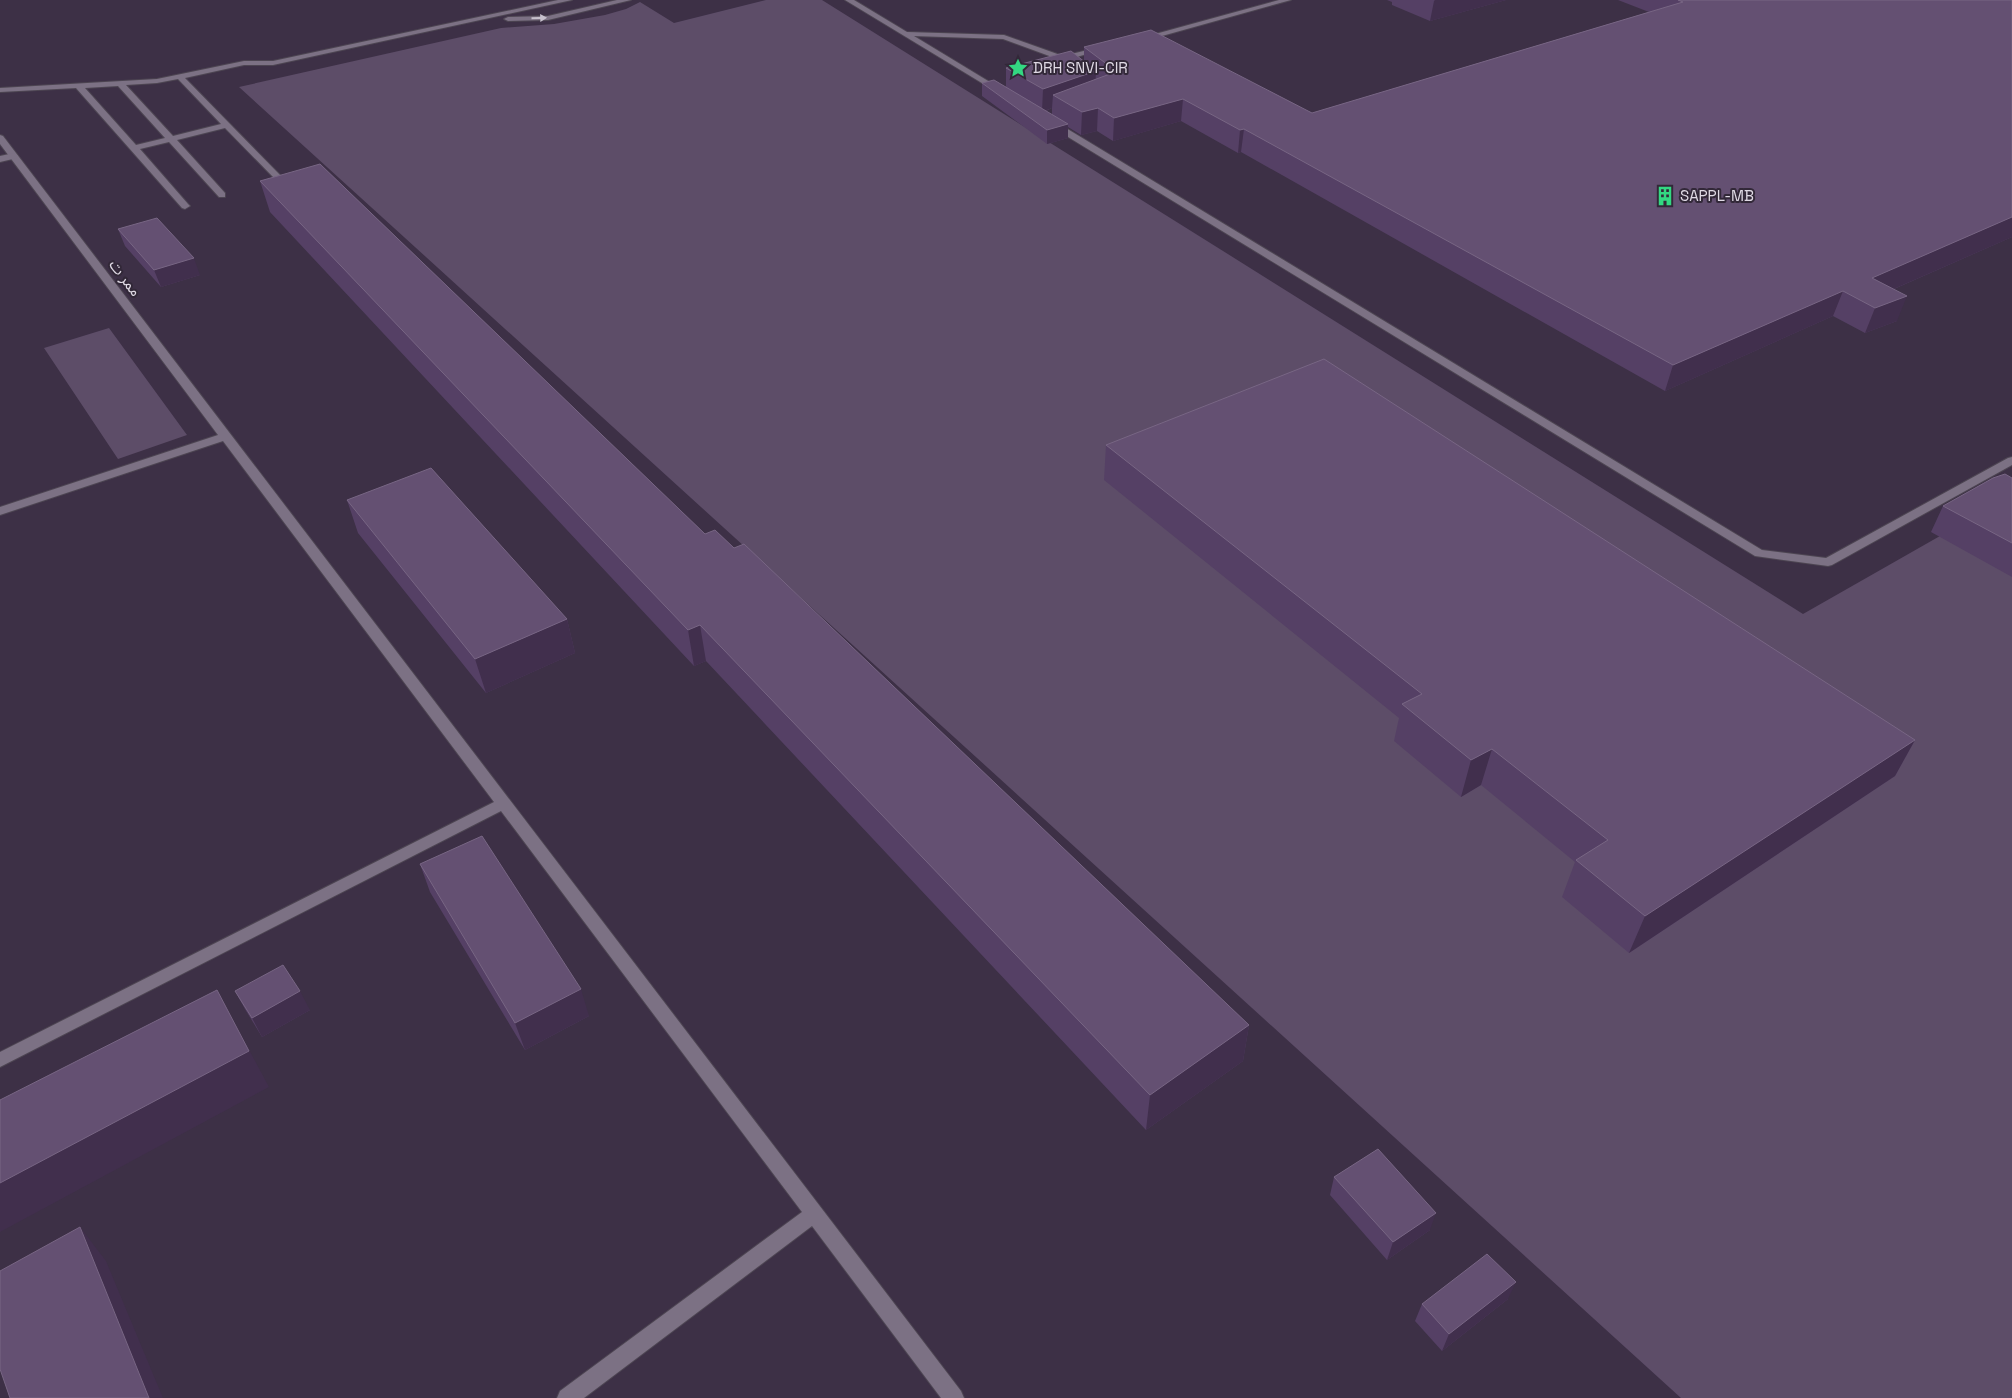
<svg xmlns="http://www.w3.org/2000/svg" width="2012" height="1398" font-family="'Space Grotesk','Noto Sans Arabic',sans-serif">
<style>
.built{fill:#3d3046}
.green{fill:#5d4d68}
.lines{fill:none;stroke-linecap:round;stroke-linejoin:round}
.service-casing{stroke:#4d4552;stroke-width:2}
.minor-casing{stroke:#4d4552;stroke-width:2}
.service{fill:#7c7184;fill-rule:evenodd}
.minor{fill:#7c7184;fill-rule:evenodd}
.wall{fill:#554065;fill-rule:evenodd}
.shaded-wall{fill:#412f4d}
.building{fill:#645072;stroke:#786684}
.oneway{fill:#c7c0cd}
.labels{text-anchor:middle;stroke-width:4;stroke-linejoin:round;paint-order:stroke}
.far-poi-label{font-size:15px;fill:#e0dae5;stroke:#322838;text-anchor:start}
.far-street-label{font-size:15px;fill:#e0dae5;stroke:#322838}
</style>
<rect width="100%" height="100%" fill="#322838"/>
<!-- built -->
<path class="built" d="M0 0H2012V1398H0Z"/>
<!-- green -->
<path class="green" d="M766 0H822L1803 614 2012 495V1398H1681L239 87 501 28 554 24 605 15 626 9 640 2 674 23Z
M109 328 187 435 118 459 44 348Z"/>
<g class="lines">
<defs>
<path id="service" d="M558 0H572L273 65H244L185 78 281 176 280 178H274L225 128 177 140 225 193V197H219L169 142 140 149 188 204 190 206 185 209 182 208 76 88 0 92V88L157 79 244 61H273ZM178 79 221 124 173 136 126 85 157 83ZM118 86 165 138 136 145 85 88Z
M617 0H631L548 20 508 21 504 19 508 17 548 16Z
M845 0H854L907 32 1004 35 1063 56 1100 47 1104 49 1063 61 1003 39 914 36 1003 90 1004 92 1000 94Z
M1279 0H1291L1144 41 1137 39Z
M1050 122H1056L1762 550 1826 558 2008 458 2012 457V465L1832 565 1828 566 1755 556 1050 126Z
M0 135 3 136 961 1391 964 1398H941L812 1226 584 1398H557L560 1391 802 1212 501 811 0 1067V1052L494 802 223 441 0 515V507L218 435 0 144Z"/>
<path id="minor" d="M14 153 18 156 17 158 0 162V156Z"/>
</defs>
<!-- service casing -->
<use href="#service" class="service-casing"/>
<!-- minor casing -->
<use href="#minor" class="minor-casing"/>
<!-- service -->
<use href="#service" class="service"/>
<!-- minor -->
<use href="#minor" class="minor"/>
</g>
<!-- wall -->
<path class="wall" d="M1387 0H1506L1430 21 1392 5V2Z
M1618 0H2012V237L1894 289 1897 321 1865 333 1833 316 1665 391 1241 152 1238 153 1181 121 1113 141 1097 131 1081 135 1068 127V138L1047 144 982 96V83L1006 87V68L1084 61V47L1312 113 1649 12ZM1052 108V115L1046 111Z
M260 181 705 534 1249 1025 1243 1061 1146 1130 706 661 694 666 270 212Z
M118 229 200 275 161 287 125 246Z
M1106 445 1915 740 1895 776 1629 953 1562 897 1575 862 1481 785 1461 797 1394 741 1399 718 1104 480Z
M2012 478V577L1931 532 1943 506Z
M347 500 567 619 575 653 486 693 358 533Z
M420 864 589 1016 525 1050 430 892Z
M235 991 310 1010 262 1037 245 1009Z
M1334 1177 1430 1230 1387 1260 1330 1195Z
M1508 1299 1442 1351 1415 1321 1422 1304Z"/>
<!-- shaded-wall -->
<path class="shaded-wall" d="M1435 0H1506L1430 21 1434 1Z
M1096 71 1095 93 1053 95 1052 108 1042 112 1043 89Z
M1183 99 1181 121 1113 141 1114 118Z
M1098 108 1097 131 1081 135 1082 112Z
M1068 124V138L1047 144V130Z
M1244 129 1241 152 1238 153 1240 130Z
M2012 217V237L1864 302 1872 278Z
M194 258 200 275 161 287 154 270Z
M1843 291 1833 316 1665 391 1673 365Z
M1907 296 1897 321 1865 333 1875 308Z
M567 619 575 653 486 693 475 659Z
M700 625 706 661 694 666 688 630Z
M1915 740 1895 776 1629 953 1645 916Z
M1492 749 1481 785 1461 797 1471 760Z
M581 989 589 1016 525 1050 515 1023Z
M217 990 269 1087 0 1232V1183Z
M300 991 310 1010 262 1037 252 1018Z
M1249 1025 1243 1061 1146 1130 1150 1095Z
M1436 1213 1430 1230 1387 1260 1393 1242Z
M80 1227 106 1261 163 1398H149Z
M1516 1282 1508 1299 1442 1351 1449 1334Z"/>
<!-- building -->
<path class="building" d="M1678 0H2012V217L1872 278 1907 296 1875 308 1843 291 1673 365 1244 129 1240 130 1183 99 1114 118 1098 108 1082 112 1053 95 1110 74 1108 65 1084 47 1151 30 1312 113 1683 2Z
M1071 51 1096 71 1043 89 1006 68Z
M994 80 1068 124 1047 130 982 83Z
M320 164 705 534 715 530 734 548 744 544 1249 1025 1150 1095 700 625 688 630 260 181Z
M157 218 194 258 154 270 118 229Z
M1324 359 1915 740 1645 916 1576 860 1608 840 1492 749 1471 760 1402 704 1422 694 1106 445Z
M431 468 567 619 475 659 347 500Z
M2005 474 2012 478V543L1943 506 1993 478Z
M482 836 581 989 515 1023 420 864Z
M283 965 300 991 252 1018 235 991Z
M217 990 249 1051 0 1183V1100Z
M1378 1149 1436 1213 1393 1242 1334 1177Z
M80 1227 149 1398H10L0 1369V1271Z
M1487 1254 1516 1282 1449 1334 1422 1304Z"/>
<!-- one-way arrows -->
<defs><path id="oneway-solid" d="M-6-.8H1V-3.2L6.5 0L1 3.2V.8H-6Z" transform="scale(1.25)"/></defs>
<use class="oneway" href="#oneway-solid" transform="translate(539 18) rotate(-2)"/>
<!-- icons -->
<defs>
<symbol id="sight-bare" viewBox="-9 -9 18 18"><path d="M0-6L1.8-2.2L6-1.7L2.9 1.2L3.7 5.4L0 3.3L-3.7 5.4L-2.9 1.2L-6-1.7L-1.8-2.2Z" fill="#33d882" stroke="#322838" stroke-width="2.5" paint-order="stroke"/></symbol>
<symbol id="building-bare" viewBox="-9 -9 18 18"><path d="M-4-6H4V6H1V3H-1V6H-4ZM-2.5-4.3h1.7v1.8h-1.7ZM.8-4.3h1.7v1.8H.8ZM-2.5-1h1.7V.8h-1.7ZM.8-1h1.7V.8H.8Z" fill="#33d882" stroke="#322838" stroke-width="2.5" paint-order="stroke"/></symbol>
</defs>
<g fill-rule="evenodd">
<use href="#sight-bare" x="1004" y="54" width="28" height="28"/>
<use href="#building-bare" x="1651" y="182" width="28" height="28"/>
</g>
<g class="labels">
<!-- far-poi labels -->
<g class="far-poi-label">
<text x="1033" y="73">DRH SNVI-CIR</text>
<text x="1680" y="201">SAPPL-MB</text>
</g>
<!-- far-street labels -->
<g class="far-street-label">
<text transform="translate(125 278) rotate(53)" y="5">ممر ت</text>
</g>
</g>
</svg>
